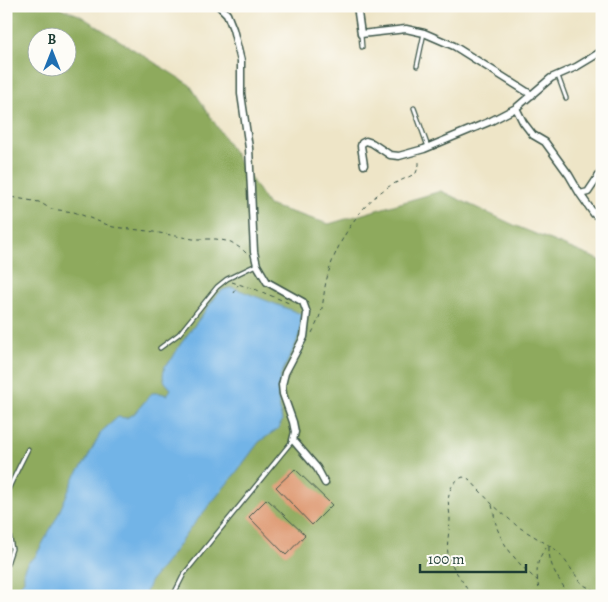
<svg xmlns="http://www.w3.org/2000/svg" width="608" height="602" font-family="Alegreya,serif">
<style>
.forest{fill:#8eaa5d;stroke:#567448;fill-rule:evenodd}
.water{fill:#72b4e7;stroke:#48788e}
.building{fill:#dd956d}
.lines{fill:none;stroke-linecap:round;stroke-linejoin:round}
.service-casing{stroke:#3e564a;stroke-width:5.5}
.minor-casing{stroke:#3e564a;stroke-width:9}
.path{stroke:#3e564a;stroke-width:1;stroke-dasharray:4 4;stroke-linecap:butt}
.service{stroke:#fff;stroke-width:3}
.minor{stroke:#fff;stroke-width:6}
</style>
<rect width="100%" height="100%" fill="#fdfcf7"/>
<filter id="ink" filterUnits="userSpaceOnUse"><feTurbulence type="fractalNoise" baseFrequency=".02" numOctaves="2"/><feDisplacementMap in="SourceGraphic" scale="10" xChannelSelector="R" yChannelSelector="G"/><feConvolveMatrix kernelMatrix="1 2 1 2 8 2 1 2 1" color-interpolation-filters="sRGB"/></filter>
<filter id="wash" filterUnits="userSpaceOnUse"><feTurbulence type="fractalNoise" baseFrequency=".0096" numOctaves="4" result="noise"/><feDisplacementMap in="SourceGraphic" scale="20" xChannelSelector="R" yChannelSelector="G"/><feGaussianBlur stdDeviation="1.12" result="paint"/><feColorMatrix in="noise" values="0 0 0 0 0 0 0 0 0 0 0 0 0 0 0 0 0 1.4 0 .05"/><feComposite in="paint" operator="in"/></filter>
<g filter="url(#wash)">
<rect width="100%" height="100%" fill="#eee5c7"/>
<!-- forest -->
<path class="forest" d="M6 6H55L79 15 190 85 268 205 329 224 441 191 516 226 602 261V596H6ZM38 38H68V68H38Z"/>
<!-- water -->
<path class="water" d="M229 288H234L301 314V329L296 344 281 375 278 389V399L282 421 279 428 259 442 235 474 189 530 173 553 150 582 146 592V596H6V592L17 588 24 581V569L28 562 35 557 39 550 57 517 75 476 86 461 101 432 118 417 126 418 134 414 152 393H160L167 395 171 389 165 382 163 376 165 366 172 359 180 345 217 295 223 290Z"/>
<g id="blocks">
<!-- building -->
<path class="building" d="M295 469 332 505 312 525 276 487Z
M267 499 305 535 286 555 249 517Z"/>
</g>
</g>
<g filter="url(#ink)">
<use href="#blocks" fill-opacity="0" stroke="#3e564a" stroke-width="1"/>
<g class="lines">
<defs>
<path id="service" d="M361 35 362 47
M417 66 424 33
M558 76 566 98
M414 108 428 147
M160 348 179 334 217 287 227 279 256 265
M6 494 19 467 28 449
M6 524 8 527 12 549 6 567
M173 596 184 574 293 440"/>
<path id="minor" d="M219 6 227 14 233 29 241 61V94L249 148 254 252 257 265 267 282 303 302 307 313 304 337 285 373 282 385 283 394 293 422 295 432 293 440 317 468 325 483
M357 6 361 34 406 29 424 33 454 46 532 95
M516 108 523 122 533 135 545 142 569 175 580 194 588 192 602 171
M364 165 361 146 362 143 366 141 372 143 390 155 399 156 424 149 491 121 516 108 551 78 576 67 591 58 602 51
M580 194 594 214 602 219"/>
</defs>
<!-- service casing -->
<use href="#service" class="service-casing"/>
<!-- minor casing -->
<use href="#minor" class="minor-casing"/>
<!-- path -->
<path class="path" d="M6 193 10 197 39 202 51 209 74 212 113 227 148 231 193 239H216L231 242 243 250 248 255
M232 282 257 290 289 303
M233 293 238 285
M312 333C316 325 320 317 322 308 324 298 324 288 327 278 335 246 358 207 385 189 395 182 406 179 416 173L419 165V159
M492 505C494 513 495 521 497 528 505 549 521 567 538 581
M549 547C548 566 560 581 570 596
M470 596C465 582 454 572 449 558 445 545 450 532 450 519 450 511 447 502 449 495 450 487 455 480 463 477L469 479 492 504 517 526 555 549 561 555 582 584 602 595
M540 596C537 577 533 562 547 547"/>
<!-- service -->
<use href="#service" class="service"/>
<!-- minor -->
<use href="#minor" class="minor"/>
</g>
</g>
<!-- margin -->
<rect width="608" height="602" fill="none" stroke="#fdfcf7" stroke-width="25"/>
<!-- north arrow -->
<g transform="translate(52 52)"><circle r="24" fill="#fdfcf7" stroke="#a4b0a9"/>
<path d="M0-4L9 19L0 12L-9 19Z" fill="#1f6fb2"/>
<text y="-8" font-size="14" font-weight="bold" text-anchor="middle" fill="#1f3d34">B</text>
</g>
<!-- scale -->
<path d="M420 564v8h106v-8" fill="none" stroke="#1f3d34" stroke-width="2.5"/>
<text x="428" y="564" font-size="15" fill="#1f3d34" stroke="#fdfcf7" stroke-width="4" paint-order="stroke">100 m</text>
</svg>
